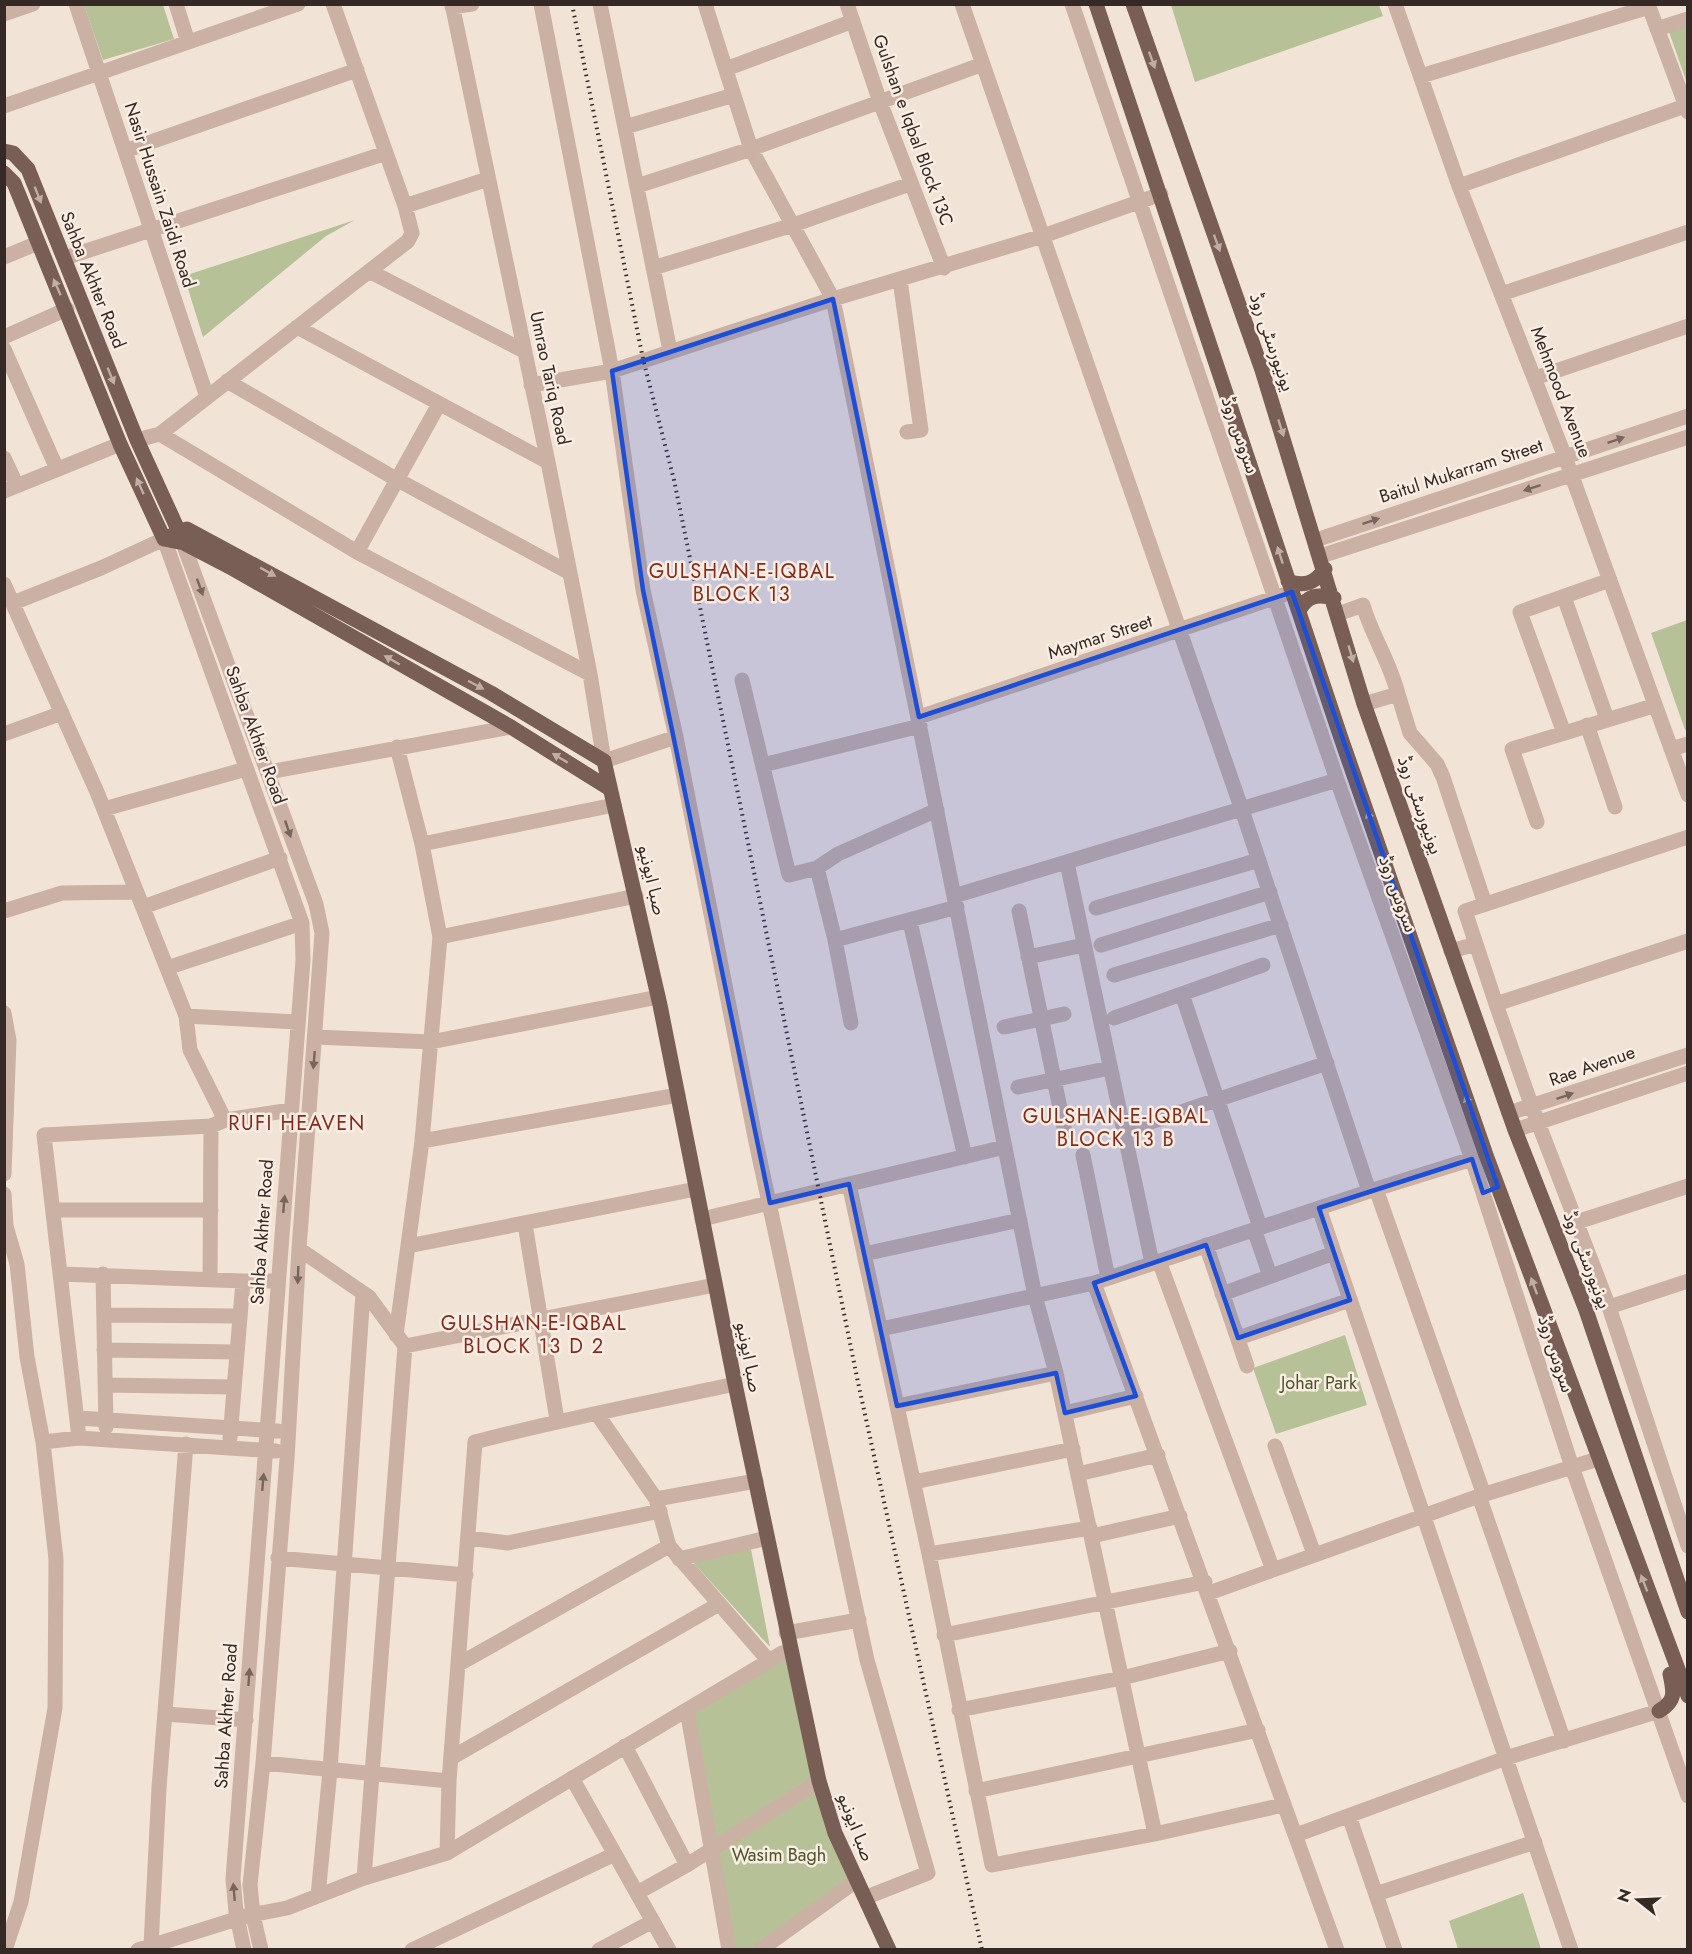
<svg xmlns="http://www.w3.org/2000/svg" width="1692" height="1954" font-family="Jost,'Noto Sans Arabic',sans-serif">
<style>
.green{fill:#b7c197}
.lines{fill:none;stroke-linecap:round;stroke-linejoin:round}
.minor{stroke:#cab1a3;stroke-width:15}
.major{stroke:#785e55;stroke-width:15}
.rail{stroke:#352925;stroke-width:4;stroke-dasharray:1.5 4.5;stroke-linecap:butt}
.oneway{fill:#c0ada3}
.oneway2{fill:#78665e}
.marked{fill:#1d4ed8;fill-opacity:0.2;stroke:#1d4ed8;stroke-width:4.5;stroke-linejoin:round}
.labels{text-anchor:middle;stroke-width:5;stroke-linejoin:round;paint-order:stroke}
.street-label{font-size:18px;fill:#352925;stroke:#faede3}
.park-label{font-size:18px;fill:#485428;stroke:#faede3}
.neighbourhood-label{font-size:20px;letter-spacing:1.5px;fill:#872a1b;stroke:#faede3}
</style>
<rect width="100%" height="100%" fill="#f2e3d7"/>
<!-- green -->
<path class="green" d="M84 5H163L174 39 103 60Z
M1171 5H1379L1383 16 1195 82Z
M1687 23V83L1668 29Z
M355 220 326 236 203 337 184 276Z
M1687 620 1688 729 1685 730 1651 633Z
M1345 1335 1367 1405 1276 1434 1253 1368Z
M750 1544 770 1647 691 1560Z
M790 1651 819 1781 855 1877 760 1949H733L687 1710Z
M1523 1893 1541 1949H1458L1449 1921Z"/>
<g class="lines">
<!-- minor -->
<path class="minor" d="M76 4 207 397
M176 4 188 42
M452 4 548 462 590 674 604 761 676 737
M541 4 612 371 643 590 676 737 756 1142 867 1660 928 1873 867 1897
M600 4 670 351
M705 4 751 149 833 299 1035 1296 1056 1373 1155 1834
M847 4 880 102 944 268
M962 4 1242 810 1369 1191
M1072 4 1337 780 1472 1159 1572 1467 1688 1796
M1395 4 1459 186 1565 457 1688 795
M1648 4 1688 112
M452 7 472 4
M4 14 33 4
M1657 29 1688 19
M726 69 853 21
M1421 76 1649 7
M4 106 298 4
M625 127 734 95
M125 151 357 70
M637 186 751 149 983 64
M1459 186 1685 106
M405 206 488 179
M4 257 38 243
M65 258 386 153
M653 268 793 225 910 184
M369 271 524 351
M900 280 921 430 907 432
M1501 294 1688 232
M297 327 548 462
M4 337 67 309
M4 349 57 469
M1535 378 1688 326
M227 381 396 479 570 573
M531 385 612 371 833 299 1043 236 1161 194
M160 434 357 552 590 674
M137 440 160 434 408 241 412 233 405 206 333 4
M4 458 17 486
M4 491 120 444
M180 535 316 904 322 933 299 1249 287 1459 263 1763 250 1885 253 1915 261 1950
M1316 540 1688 416
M357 552 439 404
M1321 556 1688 437
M4 584 97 792 186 1016 190 1050 225 1120
M1564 597 1607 719
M13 603 101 568 164 539 302 923 303 960 233 1879 236 1912 244 1950
M1338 614 1363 605C1372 636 1390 662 1398 694
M742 680 789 875 817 868 838 854 937 810
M1364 704 1398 694 1410 733 1437 764 1443 777 1485 904
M919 717 1283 595
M1587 725 1615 807
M1564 733 1520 612 1610 580
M4 734 62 713
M1671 749 1688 744
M763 765 920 726
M269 772 511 727
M104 809 246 769
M1537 822 1512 749 1653 706
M422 844 614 805
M1067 863 1152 1263
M817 868 835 940 851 1023
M954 896 1337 780
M143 907 280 858
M1096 908 1259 860
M4 911 62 893 137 892
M1019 911 1065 1132
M910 922 965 1157
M440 937 636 896
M835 940 957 907
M1688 941 1496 1004 1532 1107 1609 1307 1688 1546
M1101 945 1270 892
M1451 951 1476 944
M1028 957 1084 945
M167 968 302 923
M1114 975 1281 925
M1182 994 1260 1227
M1496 1004 1465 911 1688 837
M4 1013 9 1040 4 1174
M186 1016 298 1022
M1114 1018 1263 965
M1004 1027 1064 1014
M316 1037 431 1042 658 997
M1018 1087 1110 1068
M1509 1113 1688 1055
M1515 1130 1688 1073
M1124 1131 1327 1063
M422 1141 678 1095
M1083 1155 1108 1278
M849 1184 929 1554 992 1865 1155 1834 1283 1805
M1376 1189 1484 1495
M4 1194 6 1226 17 1264 27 1357 43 1442 56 1559 55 1708 21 1902 5 1950
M1319 1208 1571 1950
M53 1210H211
M702 1219 1005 1147
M1577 1222 1688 1186
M525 1224 557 1420
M1254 1229 1270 1276
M1206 1245 1247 1366
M408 1246 696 1189
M299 1249 369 1297 405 1346 715 1285
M864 1254 1020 1220
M1159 1261 1273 1570
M61 1274 243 1281
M103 1274 106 1427
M210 1280 211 1126
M1094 1283 1337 1950
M1222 1294 1334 1253
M1609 1307 1688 1281
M104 1315 240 1316
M881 1329 1094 1283 1376 1189 1472 1159
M396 1335 422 1141 440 937 422 844 397 747
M1238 1338 1350 1300
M104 1350 237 1352
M105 1385 234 1387
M897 1406 1056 1373
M1065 1413 1136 1396
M597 1414 656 1499 669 1546 769 1661
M78 1418 278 1431
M79 1438 44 1135 211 1126 225 1120 291 1110
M230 1438 243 1281H277
M43 1442 79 1438 276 1451
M1275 1446 1314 1554
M1078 1474 1158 1455
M914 1482 1073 1449
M1479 1496 1564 1741
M656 1499 756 1481
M1092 1536 1180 1516
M468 1538 508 1543 660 1511
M929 1554 1090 1528
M278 1558 466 1575
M679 1559 767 1538
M1209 1593 1479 1496 1598 1459
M786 1633 859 1620
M944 1635 1205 1582
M459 1664 669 1546
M687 1710 729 1950
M959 1710 1122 1678 1230 1651
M166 1714 246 1720
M625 1746 687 1865
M451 1758 719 1604
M263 1763 449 1781
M572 1778 669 1950
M976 1791 1258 1730
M1349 1816 1395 1950
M1296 1835 1506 1758 1659 1711
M447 1853 449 1781 475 1442C561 1419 648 1403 735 1384
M364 1878 405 1346
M637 1893 687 1865 819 1781
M1376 1894 1535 1842
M318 1896 330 1770 363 1293
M151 1946 159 1788 186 1444
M138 1950 246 1916 287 1908 364 1878 447 1853 782 1653 790 1651
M412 1950 615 1854
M599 1950 653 1921
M760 1950 856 1881"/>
<!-- major -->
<path class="major" d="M1096 4 1341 738 1486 1155 1688 1696
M1133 4 1262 370 1364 704 1515 1130 1586 1310 1688 1612
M4 151 13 153 28 169 137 440 179 532
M4 173 14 183 120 444 164 539
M164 539 187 529 491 693 604 761 660 1005 735 1384 819 1781 835 1833 889 1950
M164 539 184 543 230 567 511 727 610 789
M1288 581C1305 587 1315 583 1325 569
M1299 611C1307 595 1317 594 1334 598
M1659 1711C1676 1701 1674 1693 1670 1674"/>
<!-- rail -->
<path class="rail" d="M572 4 643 359 674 480 859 1387 982 1950"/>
</g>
<!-- one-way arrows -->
<defs><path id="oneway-solid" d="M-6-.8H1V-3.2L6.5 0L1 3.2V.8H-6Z" transform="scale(1.5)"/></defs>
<g class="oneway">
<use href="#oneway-solid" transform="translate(1152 60) rotate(70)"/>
<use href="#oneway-solid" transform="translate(38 195) rotate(68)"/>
<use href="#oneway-solid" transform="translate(1217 243) rotate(70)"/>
<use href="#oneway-solid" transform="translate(57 287) rotate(-114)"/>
<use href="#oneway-solid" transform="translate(111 376) rotate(68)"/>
<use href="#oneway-solid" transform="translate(1281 428) rotate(72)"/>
<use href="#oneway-solid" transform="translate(140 486) rotate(-114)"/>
<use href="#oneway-solid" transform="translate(1280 555) rotate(-108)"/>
<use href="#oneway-solid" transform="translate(268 572) rotate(29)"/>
<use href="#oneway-solid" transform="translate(1351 654) rotate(74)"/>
<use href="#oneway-solid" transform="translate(392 660) rotate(-150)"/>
<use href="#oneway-solid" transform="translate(476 685) rotate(28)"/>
<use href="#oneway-solid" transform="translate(560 758) rotate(-149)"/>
<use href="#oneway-solid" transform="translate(1370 819) rotate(-109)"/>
<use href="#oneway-solid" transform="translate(1468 1103) rotate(-109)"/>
<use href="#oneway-solid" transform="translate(1534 1286) rotate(-110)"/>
<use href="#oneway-solid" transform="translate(1644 1583) rotate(-111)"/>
</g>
<g class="oneway2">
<use href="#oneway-solid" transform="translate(1616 440) rotate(-19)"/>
<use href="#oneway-solid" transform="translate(1532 488) rotate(162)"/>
<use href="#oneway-solid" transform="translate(1371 521) rotate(-18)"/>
<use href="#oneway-solid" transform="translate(200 587) rotate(70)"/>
<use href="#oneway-solid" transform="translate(288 829) rotate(71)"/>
<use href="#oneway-solid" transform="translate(314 1060) rotate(95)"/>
<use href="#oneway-solid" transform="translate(1565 1096) rotate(-19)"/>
<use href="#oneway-solid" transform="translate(284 1204) rotate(-85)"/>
<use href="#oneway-solid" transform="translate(298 1275) rotate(92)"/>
<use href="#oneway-solid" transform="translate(263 1482) rotate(-85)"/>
<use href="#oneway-solid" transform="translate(249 1677) rotate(-86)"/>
<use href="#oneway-solid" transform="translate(234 1892) rotate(-95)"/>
</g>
<!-- marked area -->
<path class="marked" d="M833 299 919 717 1292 592 1498 1187 1483 1193 1472 1159 1319 1208 1350 1300 1238 1338 1206 1245 1094 1283 1136 1396 1065 1413 1056 1373 897 1406 849 1184 770 1203 643 590 612 371Z"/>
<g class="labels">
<!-- street labels -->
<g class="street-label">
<text transform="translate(913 130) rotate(70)" y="6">Gulshan e Iqbal Block 13C</text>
<text transform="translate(160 195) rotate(72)" y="6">Nasir Hussain Zaidi Road</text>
<text transform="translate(93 280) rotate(68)" y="6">Sahba Akhter Road</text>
<text transform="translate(1272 342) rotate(71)" y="6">یونیورسٹی روڈ</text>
<text transform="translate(550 378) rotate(78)" y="6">Umrao Tariq Road</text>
<text transform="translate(1561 392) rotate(69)" y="6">Mehmood Avenue</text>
<text transform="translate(1240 435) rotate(71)" y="6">سروس روڈ</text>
<text transform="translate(1461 471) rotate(-18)" y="6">Baitul Mukarram Street</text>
<text transform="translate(1100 637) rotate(-18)" y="6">Maymar Street</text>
<text transform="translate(256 735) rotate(70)" y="6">Sahba Akhter Road</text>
<text transform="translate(1420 805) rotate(71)" y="6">یونیورسٹی روڈ</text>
<text transform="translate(652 880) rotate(77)" y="6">صبا ایونیو</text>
<text transform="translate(1398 894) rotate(70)" y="6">سروس روڈ</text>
<text transform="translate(1592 1066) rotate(-19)" y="6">Rae Avenue</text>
<text transform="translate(262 1232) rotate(-86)" y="6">Sahba Akhter Road</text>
<text transform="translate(1587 1260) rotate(69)" y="6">یونیورسٹی روڈ</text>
<text transform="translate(1556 1354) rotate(72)" y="6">سروس روڈ</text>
<text transform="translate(749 1357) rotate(79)" y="6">صبا ایونیو</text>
<text transform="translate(226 1716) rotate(-86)" y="6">Sahba Akhter Road</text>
<text transform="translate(856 1827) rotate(69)" y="6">صبا ایونیو</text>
</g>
<!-- park labels -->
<g class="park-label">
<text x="1319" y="1389">Johar Park</text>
<text x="779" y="1861">Wasim Bagh</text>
</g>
<!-- neighbourhood labels -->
<g class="neighbourhood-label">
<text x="742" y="578">GULSHAN-E-IQBAL<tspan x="742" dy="23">BLOCK 13</tspan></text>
<text x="1116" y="1123">GULSHAN-E-IQBAL<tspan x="1116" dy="23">BLOCK 13 B</tspan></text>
<text x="297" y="1130">RUFI HEAVEN</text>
<text x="534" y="1330">GULSHAN-E-IQBAL<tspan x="534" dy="23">BLOCK 13 D 2</tspan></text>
</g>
</g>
<!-- border -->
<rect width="1692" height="1954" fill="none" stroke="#352925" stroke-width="12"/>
<!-- north arrow -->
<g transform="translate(1638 1900) rotate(288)" stroke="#faede3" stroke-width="4.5" paint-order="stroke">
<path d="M0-4.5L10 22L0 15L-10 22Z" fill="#352925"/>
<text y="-9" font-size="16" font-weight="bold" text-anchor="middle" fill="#352925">N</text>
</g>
</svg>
